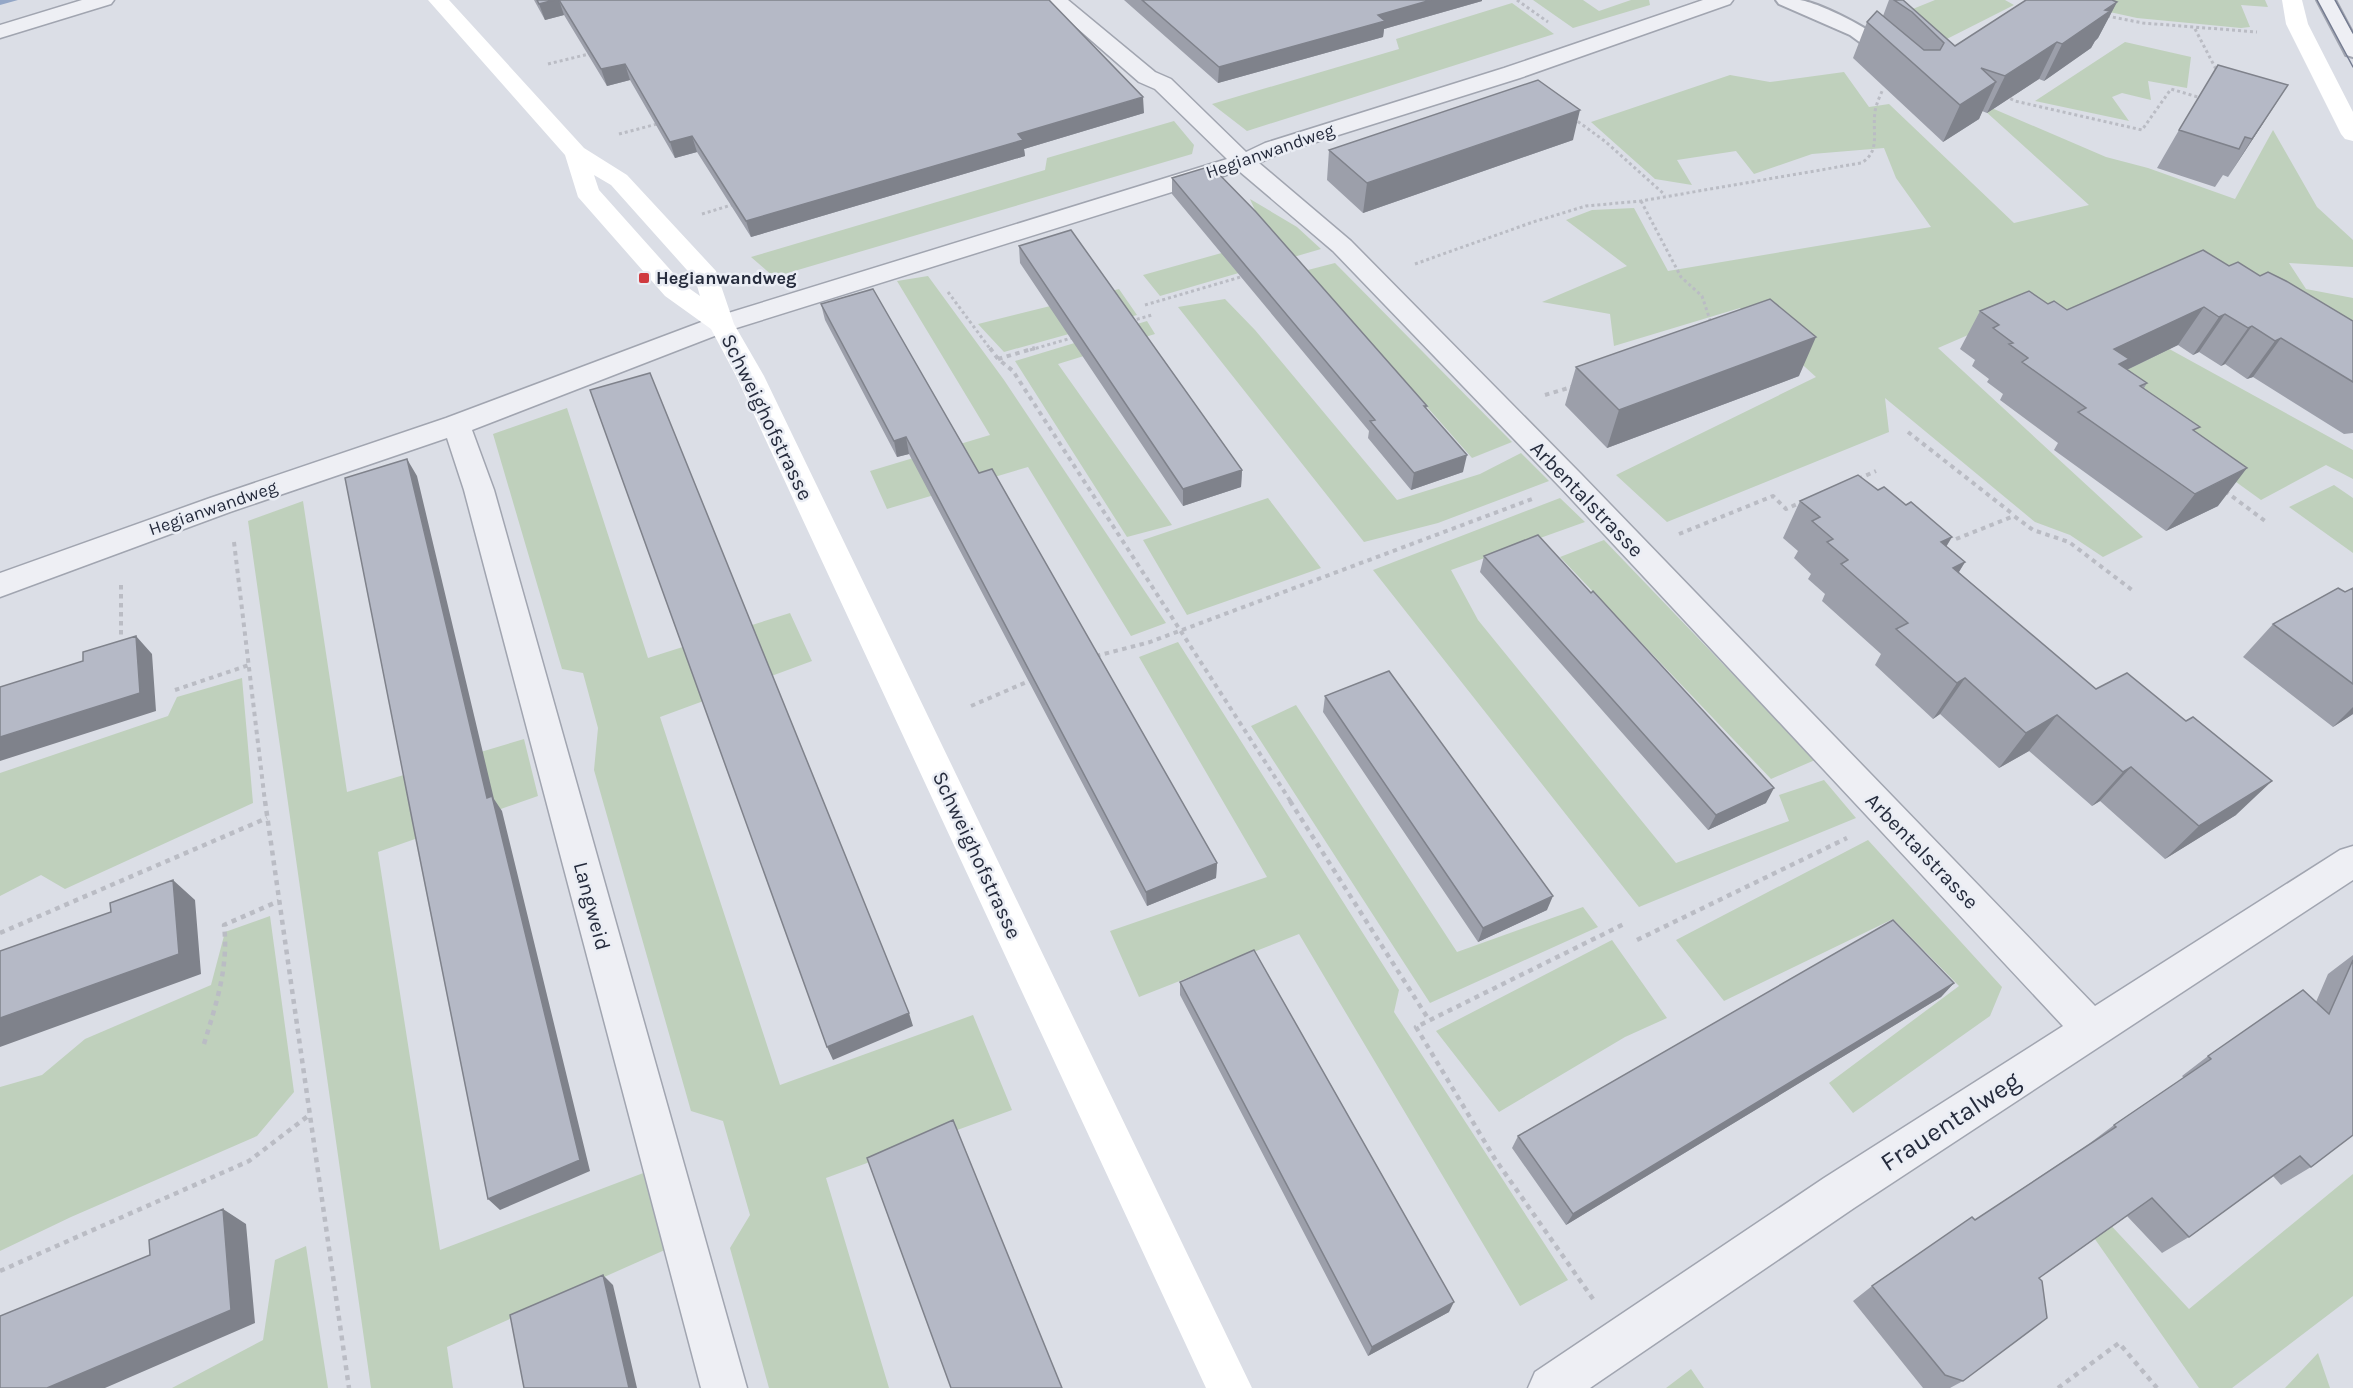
<svg xmlns="http://www.w3.org/2000/svg" width="2353" height="1388" font-family="Karla,sans-serif">
<style>
.green{fill:#bfd0bc}
.lines{fill:none;stroke-linecap:round;stroke-linejoin:round}
.stream{fill:#94a7c7;fill-rule:evenodd}
.service-casing{stroke:#a1a5b0;stroke-width:4}
.minor-casing{stroke:#a1a5b0;stroke-width:3}
.path-far2{stroke:#babcc4;stroke-width:3;stroke-dasharray:3 3;stroke-linecap:butt}
.path-far1{stroke:#babcc4;stroke-width:4;stroke-dasharray:4.5 4.5;stroke-linecap:butt}
.path{stroke:#babcc4;stroke-width:4.5;stroke-dasharray:5 5;stroke-linecap:butt}
.service{fill:#eeeff4;fill-rule:evenodd}
.minor{fill:#eeeff4;fill-rule:evenodd}
.secondary{fill:#fff;fill-rule:evenodd}
.tram{stroke:#747b90;stroke-width:1.5}
.wall{fill:#9c9faa}
.shaded-wall{fill:#7f828b}
.building{fill:#b5b9c6;stroke:#7f828b;stroke-width:1.5}
.poi-dot{fill:#d03b40;stroke:#eaedf4;stroke-width:2}
.labels{text-anchor:middle;stroke-width:5;stroke-linejoin:round;paint-order:stroke}
.far-street-label{font-size:18px;fill:#252b3c;stroke:#eaedf4}
.far-poi-label{font-size:18px;font-weight:bold;fill:#252b3c;stroke:#eaedf4;text-anchor:start}
.street-label{font-size:21px;fill:#252b3c;stroke:#eaedf4}
.near-street-label{font-size:26px;fill:#252b3c;stroke:#eaedf4}
</style>
<rect width="100%" height="100%" fill="#dbdee6"/>
<!-- green -->
<path class="green" d="M1533 0H1583L1599 11 1631 0H1649L1650 5 1573 28Z
M1935 0H2005L2014 5 1929 48 1888 19Z
M2093 0H2265L2268 7 2241 5 2250 27 2241 28 2137 18 2087 7Z
M1512 3 1554 34 1247 131 1212 104 1399 49 1396 39Z
M2125 42 2191 57 2187 88 2148 81 2151 100 2122 93 2112 97 2129 121 2035 101Z
M1844 72 1869 107 1889 104 2014 223 2089 205 1973 100 2106 157 2148 168 2235 199 2273 130 2317 207 2353 240V267L2289 263 2306 289 2353 298V348L2102 312 2353 450V479L2326 465 2261 500 2153 422 2012 316 1938 348 2143 537 2103 557 2070 535 2035 522 1885 398 1889 432 1667 522 1616 475 1816 377 1740 308 1614 346 1610 314 1542 302 1627 266 1566 220 1592 210 1634 208 1668 271 1931 227 1896 178 1884 148 1812 154 1754 174 1736 151 1677 160 1692 185 1655 179 1591 122 1730 75 1770 82Z
M1174 121 1194 145 1192 154 774 277 751 257 1045 170 1047 158Z
M1250 199 1297 227 1321 249 1160 296 1143 275 1268 240Z
M1335 263 1512 442 1472 458 1316 281 1254 284Z
M928 276 1004 380 1166 623 1131 636 1028 467 887 509 870 471 990 435 897 281Z
M1119 289 1137 315 1004 352 978 324Z
M1225 299 1255 330 1397 500 1480 474 1521 453 1549 481 1438 523 1364 542 1178 307Z
M1147 321 1155 334 1058 364 1172 525 1127 537 1015 361Z
M567 408 648 658 790 613 812 661 660 717 780 1085 973 1015 1012 1110 826 1178 889 1388H769L730 1248 750 1215 723 1121 691 1111 594 770 598 728 583 673 562 669 493 434Z
M2334 485 2353 498V553L2289 507Z
M1268 498 1321 568 1187 615 1143 540Z
M1560 498 1585 522 1451 570 1478 620 1676 863 1789 821 1779 795 1824 780 1856 818 1639 907 1373 570Z
M303 501 347 792 524 739 538 796 378 852 440 1250 646 1172 667 1249 447 1347 453 1388H371L248 521Z
M1604 540 1815 760 1771 779 1560 557Z
M1178 642 1399 990 1394 1012 1568 1280 1520 1306 1299 934 1139 997 1110 931 1267 877 1139 657Z
M242 678 253 803 65 889 41 875 0 896V773L168 716 177 697Z
M1296 705 1457 952 1583 907 1598 927 1430 1003 1251 726Z
M1868 840 2002 987 1990 1016 1853 1113 1829 1083 1959 986 1893 919 1724 1001 1676 940Z
M270 916 294 1092 257 1136 71 1217 0 1251V1087L42 1075 85 1039 211 985 225 932Z
M1612 940 1667 1018 1625 1037 1499 1112 1436 1031Z
M2353 1174V1296L2232 1388H2199L2076 1212 2091 1204 2189 1309Z
M306 1246 328 1388H172L263 1340 275 1260Z
M2318 1353 2330 1388H2285Z
M1691 1369 1704 1388H1666Z"/>
<g class="lines">
<!-- stream -->
<path class="stream" d="M0 0H18L0 5Z"/>
<defs>
<path id="service" d="M1776 0C1784 0 1793 0 1800 0 1824 4 1890 38 1903 58L1901 62H1887L1850 35 1779 4Z
M2317 0H2335L2353 34V57L2346 55 2344 51Z"/>
<path id="minor" d="M82 0H114L111 4 0 38V25Z
M1045 0H1068L1155 72 1171 79 1246 152 1265 143 1504 68 1703 0H1733L1730 4 1520 78 1281 153 1259 163 1351 241 1581 474 2095 1006 2340 850 2353 846V880L1854 1208 1590 1388H1528L1535 1372 1824 1178 2063 1026 1561 488 1333 251 1239 171 730 330 472 430 494 490 747 1388H701L464 490 447 438 230 512 0 597V573L210 498 446 418 712 318 1227 159 1155 89 1139 82Z"/>
</defs>
<!-- service casing -->
<use href="#service" class="service-casing"/>
<!-- minor casing -->
<use href="#minor" class="minor-casing"/>
<!-- path-far2 -->
<path class="path-far2" d="M1517 0 1548 22
M2107 16 2143 23 2257 32
M2195 29 2218 73
M548 64 593 53
M2005 96 2015 101 2142 130 2171 89 2201 98
M1573 118 1606 142 1665 195
M619 134 661 123
M1641 201 1681 277 1702 296 1711 323
M702 214 735 204
M1415 264 1533 222 1586 206 1641 201 1861 163C1881 152 1872 132 1875 112 1876 104 1880 96 1883 89
M948 292 991 350
M1145 305 1244 276
M1131 321 1152 315
M1030 350 1075 337"/>
<!-- path-far1 -->
<path class="path-far1" d="M990 348 998 359 1013 371 1291 802
M998 359 1035 348
M1545 395 1575 386
M1908 432 2014 515
M1858 479 1876 471
M2225 491 2265 521
M1679 534 1773 496 1786 509 1804 501
M1956 539 2014 516 2033 530 2069 542 2132 590
M234 542 265 802
M121 585V638
M1096 656 1150 642 1532 499
M175 690 249 665
M971 706 1029 681"/>
<!-- path -->
<path class="path" d="M265 801 349 1388
M1290 801 1429 1020
M0 933 267 818
M1637 940 1847 838
M204 1044C216 1004 229 967 224 925L279 901
M0 1271 249 1161 308 1116
M1593 1299 1495 1159 1416 1027 1624 924
M2058 1388 2119 1343 2157 1388"/>
<!-- service -->
<use href="#service" class="service"/>
<!-- minor -->
<use href="#minor" class="minor"/>
<!-- secondary -->
<path class="secondary" d="M428 0H449L584 148 627 175 716 271 734 324 764 376 1252 1388H1206L736 376 711 329 665 296 578 197 565 155ZM594 175 611 185 695 279 700 296 683 284 599 190Z
M2282 0H2302L2308 24 2353 112V141L2345 139 2341 134 2286 24Z"/>
<!-- tram -->
<path class="tram" d="M2317 0 2353 67
M2335 0 2353 33"/>
</g>
<!-- wall -->
<path class="wall" d="M534 0H1049L1144 113 1024 149 1025 156 751 237 697 152 675 158 630 80 607 86 564 15 545 20Z
M1124 0H1482V1L1384 29 1383 37 1218 83Z
M1889 0H1903L1955 46 2117 2 2098 38 2095 41 2091 48 2044 81 2039 79 1987 113 1982 111 1979 119 1943 142 1853 58 1867 22 1883 16Z
M2264 122 2228 177 2223 175 2215 187 2157 168 2179 130Z
M1573 140 1363 213 1327 180 1329 150Z
M1172 178 1427 406 1426 409 1463 472 1411 490 1368 438 1369 431 1172 194Z
M1019 246 1242 470 1241 487 1183 506 1020 263Z
M2229 266 2260 276 2353 321V433L2344 434 2253 377 2247 379 2225 364 2221 366 2199 352 2193 355 2178 345 2127 370 2147 383 2144 388 2196 433 2218 506 2166 531 2054 450 2058 443 2000 400 2003 394 1987 382 1989 379 1972 366 1975 360 1960 349 1980 311 2048 304 2067 310Z
M821 304 979 473 1217 863 1216 878 1147 906 909 454 897 457 825 320Z
M1576 367 1799 376 1607 448 1565 405Z
M1800 501 1946 546 1965 562 1959 572 2236 815 2165 859 2100 801 2092 806 2029 751 1999 768 1940 714 1933 719 1875 665 1881 654 1822 601 1825 594 1808 579 1811 574 1794 558 1798 551 1783 538Z
M1484 556 1766 803 1708 830 1480 572Z
M2353 588V714L2333 727 2243 657 2273 624 2345 592Z
M1325 696 1547 910 1478 942 1323 712Z
M2353 955V1135L2311 1167 2281 1185 2273 1176 2189 1237 2162 1253 2127 1216 2039 1278 1963 1381 1950 1388H1923L1853 1301 1872 1286 1975 1220 2090 1143 2114 1125 2184 1078 2182 1076 2208 1056 2316 1002 2328 974Z
M1180 982 1449 1312 1368 1356 1180 995Z
M1954 983 1941 997 1566 1225 1512 1148 1518 1136Z"/>
<!-- shaded-wall -->
<path class="shaded-wall" d="M554 0H559L564 15 545 20 539 4Z
M1431 0H1482V1L1384 29 1383 37 1218 83 1219 67 1378 15Z
M2117 2 2098 38 2095 41 2091 48 2044 81 2062 44 2105 10Z
M2057 42 2039 79 1987 113 2005 76Z
M625 64 630 80 607 86 601 69Z
M1996 82 1979 119 1943 142 1960 105Z
M2288 85 2264 122 2228 177 2252 139Z
M1143 97 1144 113 1024 149 1025 156 751 237 746 221 1018 134Z
M1580 110 1573 140 1363 213 1367 183Z
M692 136 697 152 675 158 670 142Z
M2204 307 2178 345 2120 373 2114 349Z
M2225 314 2199 352 2193 355 2219 317Z
M2252 326 2225 364 2221 366 2248 328Z
M1816 337 1799 376 1607 448 1619 410Z
M2281 338 2253 377 2247 379 2275 341Z
M906 437 909 454 897 457 894 441Z
M1467 455 1463 472 1411 490 1414 473Z
M407 459 417 476 494 799 502 811 590 1171 500 1210 488 1199 487 798Z
M2247 468 2218 506 2166 531 2195 494Z
M1242 470 1241 487 1183 506V489Z
M1952 537 1930 574 1941 542Z
M1965 562 1942 599 1953 568Z
M136 636 152 654 156 711 0 761V737Z
M1965 678 1940 714 1933 719 1957 683Z
M2353 707V714L2333 727Z
M2057 715 2029 751 1999 768 2026 733Z
M2131 767 2100 801 2092 806 2123 772Z
M2272 781 2236 815 2165 859 2199 826Z
M1774 788 1766 803 1708 830 1716 815Z
M1217 863 1216 878 1147 906 1146 892Z
M173 880 195 900 201 974 0 1047V1018Z
M1553 896 1547 910 1478 942 1483 928Z
M1954 983 1941 997 1566 1225 1573 1214Z
M909 1013 913 1026 833 1060 827 1047Z
M223 1209 246 1224 255 1323 105 1388H47Z
M603 1275 613 1285 637 1388H629Z
M1454 1302 1449 1312 1368 1356 1372 1347Z"/>
<!-- building -->
<path class="building" d="M537 0H554L539 4Z
M559 0H1049L1143 97 1018 134 1023 140 746 221 692 136 670 142 625 64 601 69Z
M1142 0H1431L1378 15 1385 21 1219 67Z
M1894 0H1903L1955 46 2026 0H2112L2117 2 2105 10 2110 11 2062 44 2057 42 2005 76 1981 68 1996 82 1960 105 1867 22 1877 11 1924 50H1940L1944 43 1912 12Z
M2218 65 2288 85 2252 139 2245 137 2239 149 2179 130Z
M1538 80 1580 110 1367 183 1329 150Z
M1211 166 1256 212 1427 406H1424L1467 455 1414 473 1370 421 1375 420 1172 178Z
M1071 230 1242 470 1183 489 1019 246Z
M2203 250 2229 266 2238 262 2260 276 2268 272 2286 281 2353 321V382L2281 338 2275 341 2252 326 2248 328 2225 314 2219 317 2204 307 2114 349 2129 359 2119 364 2147 383 2140 386 2200 427 2193 430 2247 468 2195 494 2078 412 2086 408 2022 362 2028 358 2009 344 2013 343 1993 328 1999 325 1980 311 2029 291 2048 304 2054 301 2067 310Z
M873 289 979 473 992 469 1217 863 1146 892 906 437 894 441 821 304Z
M1770 299 1816 337 1619 410 1576 367Z
M650 373 909 1013 827 1047 590 390Z
M407 459 487 798 492 796 580 1160 488 1199 413 824 345 478Z
M1858 475 1878 490 1884 487 1906 505 1911 502 1952 537 1941 542 1965 562 1953 568 2096 689 2127 673 2186 721 2193 717 2272 781 2199 826 2131 767 2123 772 2057 715 2026 733 1965 678 1957 683 1896 629 1908 623 1841 564 1848 560 1827 542 1833 539 1812 521 1820 517 1800 501Z
M1538 535 1591 593 1593 591 1774 788 1716 815 1484 556Z
M2338 588 2345 592 2353 588V684L2273 624Z
M136 636 140 693 0 737V687L83 661V652Z
M1389 671 1553 896 1483 928 1325 696Z
M173 880 179 954 0 1018V951L111 912 110 903Z
M1893 920 1954 983 1573 1214 1518 1136Z
M1254 950 1454 1302 1372 1347 1180 982Z
M2353 960V1135L2311 1167 2300 1156 2189 1237 2152 1198 2039 1278 2042 1281 2047 1318 1963 1381 1945 1375 1872 1286 1972 1217 1975 1220 2116 1127 2114 1125 2211 1059 2208 1056 2303 990 2329 1014Z
M953 1120 1062 1388H951L867 1158Z
M223 1209 231 1310 47 1388H0V1316L150 1255 149 1240Z
M603 1275 629 1388H524L510 1315Z"/>
<!-- markers -->
<rect class="poi-dot" x="638" y="272" width="12" height="12" rx="3"/>
<g class="labels">
<!-- far-street labels -->
<g class="far-street-label">
<text transform="translate(1270 151) rotate(-19)" y="6">Hegianwandweg</text>
<text transform="translate(213 508) rotate(-19)" y="6">Hegianwandweg</text>
</g>
<!-- far-poi labels -->
<g class="far-poi-label">
<text x="656" y="284">Hegianwandweg</text>
</g>
<!-- street labels -->
<g class="street-label">
<text transform="translate(767 417) rotate(64)" y="7">Schweighofstrasse</text>
<text transform="translate(1587 499) rotate(46)" y="7">Arbentalstrasse</text>
<text transform="translate(1922 851) rotate(46)" y="7">Arbentalstrasse</text>
<text transform="translate(977 855) rotate(65)" y="7">Schweighofstrasse</text>
<text transform="translate(592 906) rotate(75)" y="7">Langweid</text>
</g>
<!-- near-street labels -->
<g class="near-street-label">
<text transform="translate(1950 1121) rotate(-33)" y="9">Frauentalweg</text>
</g>
</g>
</svg>
